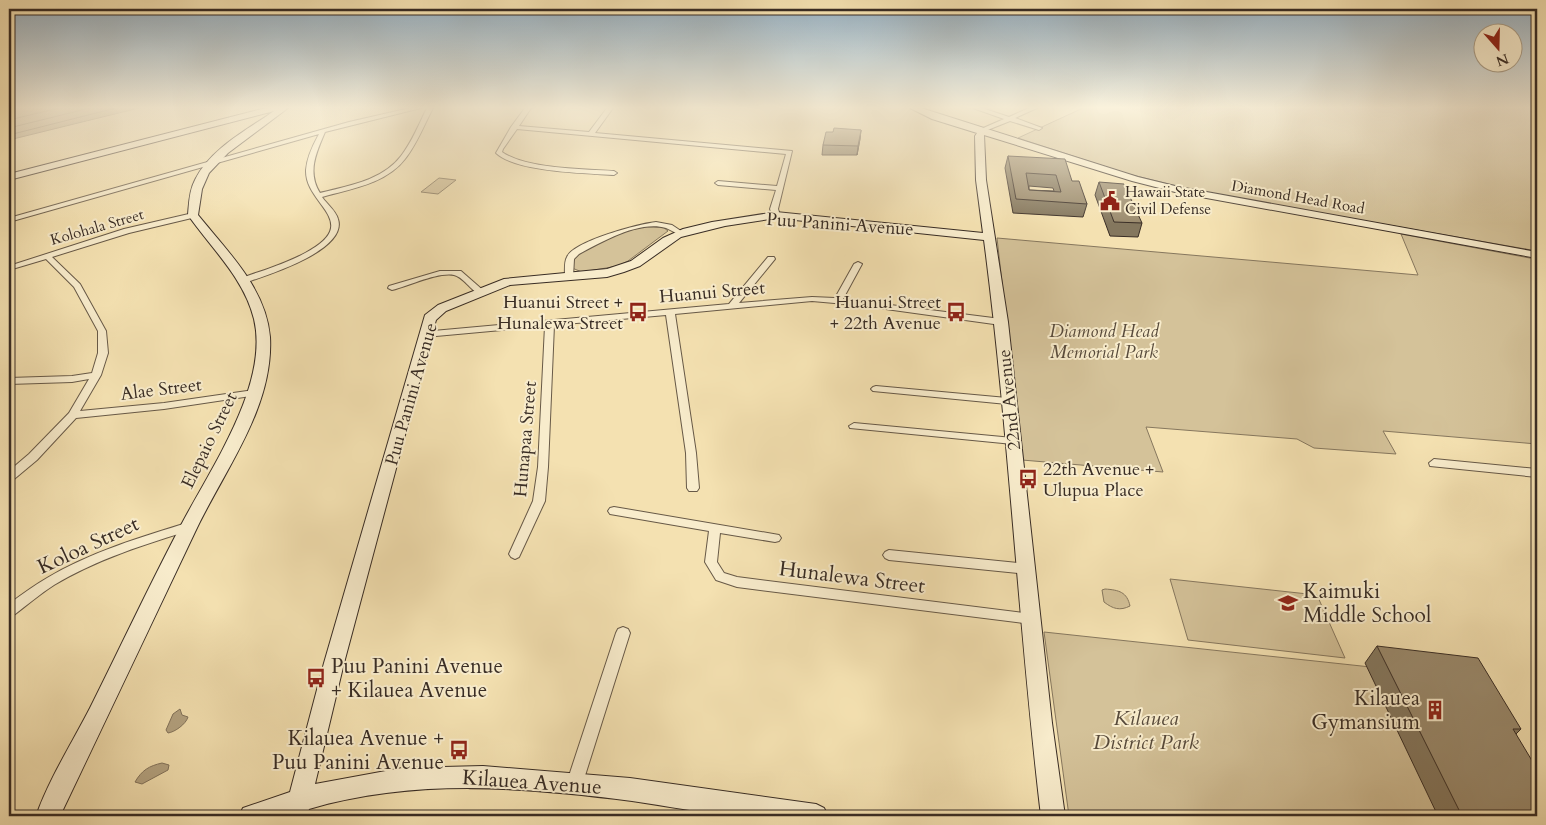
<svg xmlns="http://www.w3.org/2000/svg" width="1546" height="825" font-family="Cardo,serif">
<style>
.green{fill:#d4c299;stroke:#86775e}
.water{fill:#b4a381;stroke:#82735c}
.lines{fill:none;stroke-linecap:round;stroke-linejoin:round}
.shore{stroke:#766852;stroke-width:1}
.street-casing{stroke:#675947;stroke-width:2}
.secondary-casing{stroke:#382c24;stroke-width:2}
.street{fill:#f8eccc;fill-rule:evenodd}
.secondary{fill:#f8eccc;fill-rule:evenodd}
.wall{fill:#84775e;stroke:#382c24;fill-rule:evenodd}
.shaded-wall{fill:#6c614c;stroke:#382c24}
.building{fill:#9a8a6d;stroke:#382c24;fill-rule:evenodd}
.labels{text-anchor:middle;stroke-width:4;stroke-linejoin:round;paint-order:stroke}
.far-poi-label{font-size:15px;fill:#382c24;stroke:#f8eccc;text-anchor:start}
.far-street-label{font-size:15px;fill:#382c24;stroke:#f8eccc}
.street-label{font-size:18px;fill:#382c24;stroke:#f8eccc}
.poi-label{font-size:18px;fill:#382c24;stroke:#f8eccc;text-anchor:end}
.park-label{font-size:18px;font-style:italic;fill:#574a3b;stroke:#f8eccc}
.near-street-label{font-size:21px;fill:#382c24;stroke:#f8eccc}
.near-poi-label{font-size:21px;fill:#382c24;stroke:#f8eccc;text-anchor:start}
.near-park-label{font-size:21px;font-style:italic;fill:#574a3b;stroke:#f8eccc}
</style>
<rect width="100%" height="100%" fill="#f4e1b1"/>
<filter id="stains"><feTurbulence type="fractalNoise" baseFrequency=".004" numOctaves="4"/><feColorMatrix values="0 0 0 0 .2 0 0 0 0 .09 0 0 0 0 .02 0 0 0 .5 -.17"/></filter>
<radialGradient id="worn" r=".72"><stop offset=".6" stop-color="#630" stop-opacity="0"/><stop offset="1" stop-color="#630" stop-opacity=".3"/></radialGradient>
<!-- green -->
<path class="green" d="M1083 108H1537V251L1210 194 1128 174 1018 138Z
M439 178 456 180 438 194 421 192Z
M644 227H663L668 231 628 261 618 266 582 272 572 268 573 258C592 243 621 231 644 227Z
M1401 234 1535 259 1537 262V444L1383 431 1396 454 1314 448 1297 439 1146 427 1163 472 1022 460 997 238 1418 275Z
M1170 579 1317 595 1345 658 1188 640Z
M1105 589C1119 590 1127 592 1130 606 1120 611 1113 609 1104 602L1102 590Z
M1044 632 1464 677 1537 816H1069Z"/>
<!-- water -->
<path class="water" d="M9 108H139L9 140Z
M180 709 182 715 188 717C186 724 175 732 168 733L166 730 173 714Z
M162 763 169 765 168 770 142 784 135 782C142 770 149 766 162 763Z"/>
<g class="lines">
<!-- shore -->
<path class="shore" d="M9 120 59 108
M9 128 90 108
M9 135 116 108"/>
<defs>
<path id="street" d="M410 108H421L325 132C316 153 307 172 320 193 347 186 382 181 401 156 412 142 419 124 427 108H433C424 125 417 144 405 159 386 184 350 189 322 197 327 204 336 211 338 219 348 250 268 275 247 282H241L240 280C246 275 257 273 265 270 281 264 328 248 331 228 334 210 305 195 306 170 307 157 313 145 319 134L9 222V218L349 122Z
M525 108H531L519 126 589 132 607 108H613L595 133 792 151 778 209 780 215 773 217 770 209 776 190 718 185 715 183 718 181 777 186 786 154 517 129 503 149 502 152C526 169 584 169 614 171L617 173 614 175C585 173 516 172 496 153L511 127Z
M973 108H982L1009 117 1029 108H1037L1015 118 1042 128 1039 130 1010 121 985 131H981V129L1004 119Z
M193 213H196V217L129 233 52 257 80 284 106 331 108 353 101 375 80 411 164 403 254 390 257 391 259 393 257 395 164 409 76 418 37 460 13 480 9 481V471L29 454 69 413 89 379 72 382 9 384V378L72 376 92 373 98 353V331L74 287 46 259 9 270V266L124 229Z
M656 222 672 225 684 233 680 235C675 233 671 230 666 228 639 220 602 242 579 254L574 259 573 277 569 279 565 277C565 272 564 262 567 257 574 241 639 224 656 222Z
M768 257H774L775 259 739 303 812 297 835 298 854 264 858 262 862 264 843 299 1001 319 1005 322 1001 325 857 305 812 301 675 314 696 453 699 488 697 491H689L687 488 686 453 666 315 554 325 548 467 545 501 519 557 515 559 511 557 509 554 533 501 538 467 545 326 425 337 422 336 421 334 422 332 729 304Z
M440 271H461L485 292 484 294C472 295 466 278 454 275 437 272 409 286 392 290L388 288 389 286Z
M876 386 1007 398 1012 401 1007 404 873 391 871 389 873 387Z
M854 423 1013 438 1018 441 1013 444 850 428 849 426Z
M1434 459 1537 469V477L1430 466 1429 463Z
M614 507 779 535 781 538 779 541 775 542 720 533 717 562 724 573 737 577 1031 614 1036 615 1038 619 1036 623 1031 624 737 587 716 580 705 562 709 531 610 514 608 511 610 508Z
M190 522 194 523 196 526 194 529C146 544 97 559 54 585 40 594 27 605 14 615L9 616V604C21 595 33 586 47 578 91 552 141 537 190 522Z
M889 550 1027 564 1031 566 1033 569 1031 572 1027 574 889 560 885 558 883 555 885 552Z
M623 627 628 629 630 633 583 782 580 787 575 790 570 787 567 782 616 633 618 629Z"/>
<path id="secondary" d="M266 108H288L228 153 209 173 202 189 198 215C227 251 266 288 270 337 274 408 223 472 195 532 150 627 105 722 60 816H36C49 779 72 743 90 708 120 648 148 588 179 529 208 472 270 386 254 319 244 278 211 248 188 215 189 204 189 191 195 180 210 149 247 130 274 111L9 180V174Z
M910 108H921L1138 177 1179 187 1537 252V258L1179 193 1132 181 984 135 986 180 1008 322 1052 723 1065 816H1041C1018 624 1009 431 984 240L776 218 725 226 681 237 640 266 624 272 607 277 510 285 446 311 436 320 432 334 344 663 315 784 402 768 483 766 630 778 816 804 824 808 828 816C799 818 766 819 737 816 702 813 667 806 632 801 524 787 415 778 309 809L307 816H239L243 808 290 792 324 663 425 315 438 305 504 279 607 269 631 261 663 238 683 229 712 222 776 212 983 233 976 180 975 136 977 133 932 119Z"/>
</defs>
<!-- street casing -->
<use href="#street" class="street-casing"/>
<!-- secondary casing -->
<use href="#secondary" class="secondary-casing"/>
<!-- street -->
<use href="#street" class="street"/>
<!-- secondary -->
<use href="#secondary" class="secondary"/>
</g>
<!-- wall -->
<path class="wall" d="M861 130 860 139 857 155H822L823 145 833 132Z
M1008 156 1072 181 1087 204 1083 217 1013 213 1005 168ZM1029 186 1053 188 1054 191 1029 190Z
M1099 182 1142 223 1138 237 1110 236 1095 195Z
M1377 646 1521 729 1516 734 1537 816H1438L1365 663Z"/>
<!-- shaded-wall -->
<path class="shaded-wall" d="M861 130 860 139 857 155 858 146Z"/>
<!-- building -->
<path class="building" d="M834 128 861 130 858 146 823 145 826 132H833Z
M1008 156 1065 159 1072 181H1079L1087 204 1016 199ZM1026 173 1056 175 1061 192 1029 190Z
M1099 182 1124 184 1142 223 1114 222Z
M1377 646 1478 658 1521 729H1513L1537 769V816H1462Z"/>
<!-- sky -->
<linearGradient id="sky" x2="0" y2="1"><stop stop-color="#93adbf"/><stop offset="0.48" stop-color="#faf2dc"/><stop offset="1" stop-color="#faf2dc" stop-opacity="0"/></linearGradient>
<rect width="1546" height="224" fill="url(#sky)"/>
<!-- icons -->
<defs>
<symbol id="civic-bare" viewBox="-9 -9 18 18"><path d="M-.6-6.5H3V-4.5H.6V-3L4-1V1h2V6H-6V1h2V-1L-.6-3ZM-1.2 2.5V6h2.4V2.5Z" fill="#8f2418" stroke="#f8eccc" stroke-width="2.5" paint-order="stroke"/></symbol>
<symbol id="bus-bare" viewBox="-9 -9 18 18"><path d="M-5-6H5V4H4V6H2V4H-2V6H-4V4H-5ZM-3.5-4V0h7V-4ZM-3.5 1.2v1.5H-2V1.2ZM2 1.2v1.5H3.5V1.2Z" fill="#8f2418" stroke="#f8eccc" stroke-width="2.5" paint-order="stroke"/></symbol>
<symbol id="school-bare" viewBox="-9 -9 18 18"><path d="M0-5L7-2L0 1L-7-2ZM-4 1L0 2.5L4 1V4Q0 6-4 4Z" fill="#8f2418" stroke="#f8eccc" stroke-width="2.5" paint-order="stroke"/></symbol>
<symbol id="building-bare" viewBox="-9 -9 18 18"><path d="M-4-6H4V6H1V3H-1V6H-4ZM-2.5-4.3h1.7v1.8h-1.7ZM.8-4.3h1.7v1.8H.8ZM-2.5-1h1.7V.8h-1.7ZM.8-1h1.7V.8H.8Z" fill="#8f2418" stroke="#f8eccc" stroke-width="2.5" paint-order="stroke"/></symbol>
</defs>
<g fill-rule="evenodd">
<use href="#civic-bare" x="1096" y="187" width="28" height="28"/>
<use href="#bus-bare" x="624" y="298" width="28" height="28"/>
<use href="#bus-bare" x="942" y="298" width="28" height="28"/>
<use href="#bus-bare" x="1014" y="465" width="28" height="28"/>
<use href="#school-bare" x="1274" y="589" width="28" height="28"/>
<use href="#bus-bare" x="302" y="664" width="28" height="28"/>
<use href="#building-bare" x="1421" y="696" width="28" height="28"/>
<use href="#bus-bare" x="445" y="736" width="28" height="28"/>
</g>
<g class="labels">
<!-- far-poi labels -->
<g class="far-poi-label">
<text x="1125" y="197">Hawaii State<tspan x="1125" dy="17">Civil Defense</tspan></text>
</g>
<!-- far-street labels -->
<g class="far-street-label">
<text transform="translate(1298 197) rotate(10)" y="5">Diamond Head Road</text>
<text transform="translate(97 227) rotate(-16)" y="5">Kolohala Street</text>
</g>
<!-- street labels -->
<g class="street-label">
<text transform="translate(840 224) rotate(4)" y="6">Puu Panini Avenue</text>
<text transform="translate(712 292) rotate(-5)" y="6">Huanui Street</text>
<text transform="translate(161 389) rotate(-7)" y="6">Alae Street</text>
<text transform="translate(411 394) rotate(-74)" y="6">Puu Panini Avenue</text>
<text transform="translate(1009 400) rotate(-96)" y="6">22nd Avenue</text>
<text transform="translate(525 439) rotate(-85)" y="6">Hunapaa Street</text>
<text transform="translate(209 440) rotate(-64)" y="6">Elepaio Street</text>
</g>
<!-- poi labels -->
<g class="poi-label">
<text x="623" y="308">Huanui Street +<tspan x="623" dy="21">Hunalewa Street</tspan></text>
<text x="941" y="308">Huanui Street<tspan x="941" dy="21">+ 22th Avenue</tspan></text>
<text x="1043" y="475" text-anchor="start">22th Avenue +<tspan x="1043" dy="21">Ulupua Place</tspan></text>
</g>
<!-- park labels -->
<g class="park-label">
<text x="1104" y="337">Diamond Head<tspan x="1104" dy="21">Memorial Park</tspan></text>
</g>
<!-- near-street labels -->
<g class="near-street-label">
<text transform="translate(88 545) rotate(-25)" y="7">Koloa Street</text>
<text transform="translate(852 577) rotate(7)" y="7">Hunalewa Street</text>
<text transform="translate(532 782) rotate(4)" y="7">Kilauea Avenue</text>
</g>
<!-- near-poi labels -->
<g class="near-poi-label">
<text x="1303" y="598">Kaimuki<tspan x="1303" dy="24">Middle School</tspan></text>
<text x="331" y="673">Puu Panini Avenue<tspan x="331" dy="24">+ Kilauea Avenue</tspan></text>
<text x="1420" y="705" text-anchor="end">Kilauea<tspan x="1420" dy="24">Gymansium</tspan></text>
<text x="444" y="745" text-anchor="end">Kilauea Avenue +<tspan x="444" dy="24">Puu Panini Avenue</tspan></text>
</g>
<!-- near-park labels -->
<g class="near-park-label">
<text x="1146" y="725">Kilauea<tspan x="1146" dy="24">District Park</tspan></text>
</g>
</g>
<!-- margin -->
<rect width="1546" height="825" fill="none" stroke="#f4e1b1" stroke-width="30"/>
<rect x="10" y="10" width="1526" height="805" fill="none" stroke="#382c24" stroke-width="2.5"/>
<rect x="15" y="15" width="1516" height="795" fill="none" stroke="#382c24"/>
<!-- north arrow -->
<g transform="translate(1498 48) rotate(160)"><circle r="24" fill="#f8eccc" stroke="#ab9f89"/>
<path d="M0-4L9 19L0 12L-9 19Z" fill="#8f2418"/>
<text y="-8" font-size="14" font-weight="bold" text-anchor="middle" fill="#382c24">N</text>
</g>
<rect width="100%" height="100%" filter="url(#stains)"/>
<rect width="100%" height="100%" fill="url(#worn)"/>
</svg>
